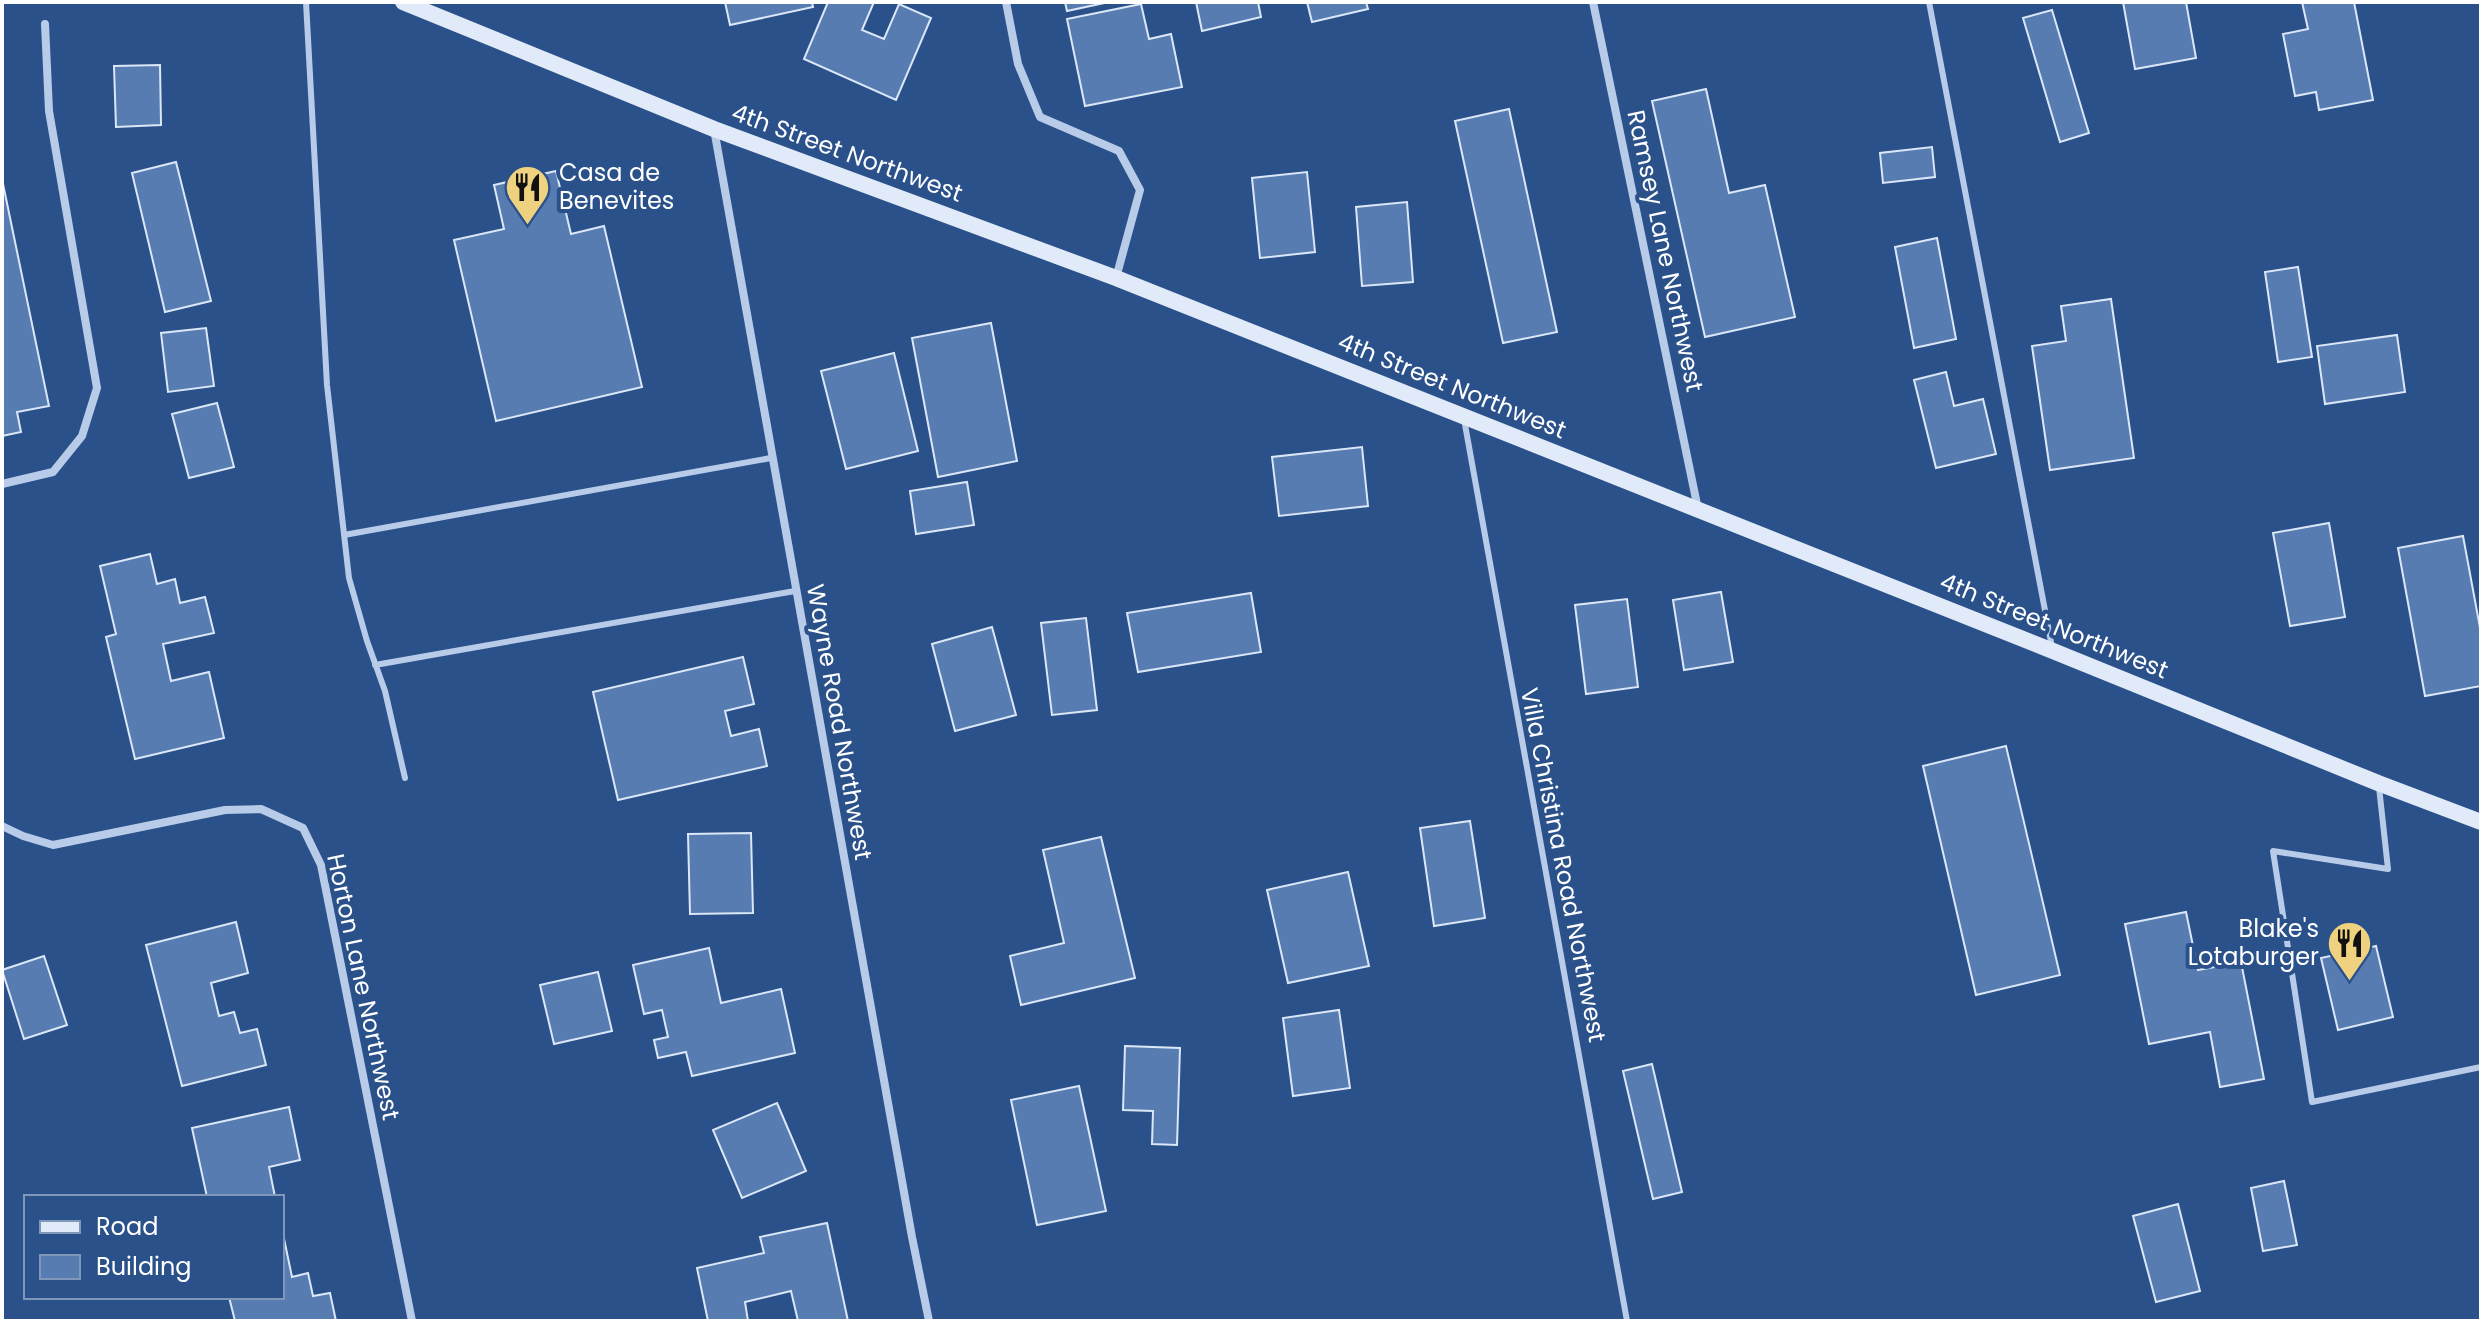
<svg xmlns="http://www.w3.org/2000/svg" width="2483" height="1323" font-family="Poppins,sans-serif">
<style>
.building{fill:#567cb2;stroke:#dbe7f7;stroke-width:2}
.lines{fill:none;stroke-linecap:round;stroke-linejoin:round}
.lane{stroke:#b8cce9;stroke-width:6}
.street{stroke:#b8cce9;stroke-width:8}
.secondary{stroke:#e1eaf8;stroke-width:16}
.labels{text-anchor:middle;stroke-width:8;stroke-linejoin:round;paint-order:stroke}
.street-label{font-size:24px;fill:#fff;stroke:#2a518a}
.poi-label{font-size:24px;fill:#fff;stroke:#2a518a;text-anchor:start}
</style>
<rect width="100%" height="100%" fill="#2a518a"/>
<!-- building -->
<path class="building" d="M725 2H812L813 7 730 25Z
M828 2H874L862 30 884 39 899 4 931 18 896 100 804 59Z
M1065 2H1109L1067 11Z
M1196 2H1258L1261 17 1202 31Z
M1307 2H1366L1368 9 1312 22Z
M2123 2H2186L2196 58 2135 69Z
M2302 2H2354L2373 100 2319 110 2316 92 2295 96 2283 34 2308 29Z
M1141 4 1149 39 1171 34 1182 87 1085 106 1067 19Z
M2052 10 2089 133 2060 142 2023 18Z
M160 65 161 125 116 127 114 66Z
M1706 89 1729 193 1765 185 1795 317 1705 337 1652 101Z
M1509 109 1557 332 1503 343 1455 121Z
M1932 147 1935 177 1883 183 1880 153Z
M176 162 211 301 165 312 132 173Z
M556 171 571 234 604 226 642 387 496 421 454 240 504 229 494 185Z
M1307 172 1315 252 1260 258 1252 178Z
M2 179 49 406 17 412 21 432 2 436Z
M1407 202 1413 282 1362 286 1356 207Z
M1937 238 1956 339 1914 348 1895 247Z
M2298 267 2312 357 2278 362 2265 272Z
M2111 299 2134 458 2050 470 2032 346 2066 341 2061 306Z
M991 323 1017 461 938 477 912 338Z
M206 328 214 386 168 392 161 333Z
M2397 335 2405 392 2325 404 2317 346Z
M894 353 918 451 846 469 821 371Z
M1946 372 1954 406 1983 399 1996 454 1936 468 1914 380Z
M217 403 234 467 189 478 172 414Z
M1362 447 1368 506 1279 516 1272 457Z
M967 482 974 525 916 534 910 491Z
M2329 523 2345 617 2290 626 2273 533Z
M2463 536 2481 633V686L2425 696 2398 548Z
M150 554 157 584 175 579 180 603 205 597 214 633 163 644 171 681 209 672 224 738 135 759 106 637 116 634 100 566Z
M1721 592 1733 662 1684 670 1673 600Z
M1251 593 1261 652 1138 672 1127 613Z
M1627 599 1638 687 1586 694 1575 605Z
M1086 618 1097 710 1052 715 1041 623Z
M992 627 1016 715 955 731 932 644Z
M743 657 754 704 725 711 731 736 759 729 767 766 618 800 593 692Z
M2006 746 2060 975 1976 995 1923 766Z
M1470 821 1485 918 1434 926 1420 828Z
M751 833 753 913 690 914 688 834Z
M1101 837 1135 978 1021 1005 1010 956 1064 943 1043 850Z
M1348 872 1369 966 1288 983 1267 890Z
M2186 912 2198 970 2241 962 2264 1079 2220 1087 2210 1032 2149 1044 2125 924Z
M236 922 248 973 211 983 219 1016 234 1012 240 1033 257 1029 266 1065 182 1086 146 945Z
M2376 946 2393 1017 2338 1030 2321 958Z
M709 948 721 1003 781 989 795 1053 692 1076 686 1052 658 1058 654 1040 668 1037 662 1010 644 1014 633 965Z
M44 956 67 1025 24 1039 2 970Z
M598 972 612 1031 554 1044 540 985Z
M1339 1010 1350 1088 1293 1096 1283 1018Z
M1125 1046 1180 1048 1177 1145 1152 1144 1153 1111 1123 1110Z
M1652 1064 1682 1192 1653 1199 1623 1071Z
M1079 1086 1106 1211 1037 1225 1011 1100Z
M777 1103 806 1171 742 1198 713 1130Z
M289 1107 300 1160 269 1167 275 1197H207L192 1128Z
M2284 1181 2297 1245 2263 1251 2251 1188Z
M2178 1204 2200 1291 2156 1302 2133 1216Z
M827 1223 848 1321H798L791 1291 745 1302 748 1321H708L697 1268 764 1253 760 1237Z
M282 1229 292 1277 308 1273 313 1296 330 1293 336 1321H235L229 1297H282Z"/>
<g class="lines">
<!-- lane -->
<path class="lane" d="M306 2 327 385 349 578 367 641 385 691 405 778
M1929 2 2052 647
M1464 419 1627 1321
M344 535 771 458
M375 665 795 591
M2379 787 2388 869 2273 851 2312 1102 2481 1067"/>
<!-- street -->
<path class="street" d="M1006 2 1018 64 1040 117 1119 151 1140 190 1116 278
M1593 2 1698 509
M714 129 912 1237 929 1321
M2 484 53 472 82 436 97 388 49 111 45 24
M2 826 23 836 53 845 225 810 261 809 303 828 321 865 412 1321"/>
<!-- secondary -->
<path class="secondary" d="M403 2 714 129 1116 278 2053 651 2378 783 2481 822"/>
</g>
<!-- icons -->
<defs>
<symbol id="restaurant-pin" viewBox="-11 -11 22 30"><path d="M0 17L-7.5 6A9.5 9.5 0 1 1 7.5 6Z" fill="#efd27f" stroke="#2a518a"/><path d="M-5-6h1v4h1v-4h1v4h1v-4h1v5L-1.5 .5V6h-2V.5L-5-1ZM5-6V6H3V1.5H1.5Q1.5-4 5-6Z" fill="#111"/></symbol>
</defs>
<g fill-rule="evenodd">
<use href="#restaurant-pin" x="502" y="162" width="51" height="69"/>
<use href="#restaurant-pin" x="2324" y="918" width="51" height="69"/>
</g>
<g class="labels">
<!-- street labels -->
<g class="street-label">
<text transform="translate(847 153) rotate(20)" y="8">4th Street Northwest</text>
<text transform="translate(1665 251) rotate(78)" y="8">Ramsey Lane Northwest</text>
<text transform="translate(1452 386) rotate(22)" y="8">4th Street Northwest</text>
<text transform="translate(2054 626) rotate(22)" y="8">4th Street Northwest</text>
<text transform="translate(839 722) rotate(80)" y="8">Wayne Road Northwest</text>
<text transform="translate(1563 865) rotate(79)" y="8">Villa Christina Road Northwest</text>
<text transform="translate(363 987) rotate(78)" y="8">Horton Lane Northwest</text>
</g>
<!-- poi labels -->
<g class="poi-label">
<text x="559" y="181">Casa de<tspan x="559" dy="28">Benevites</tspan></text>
<text x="2319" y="937" text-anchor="end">Blake's<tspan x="2319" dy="28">Lotaburger</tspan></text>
</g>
</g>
<!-- border -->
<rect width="2483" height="1323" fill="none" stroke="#ffffff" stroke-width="8"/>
<!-- legend -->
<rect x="24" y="1195" width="260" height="104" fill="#2a518a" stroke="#7f97b9" stroke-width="2"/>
<rect x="40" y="1221" width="40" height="12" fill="#e1eaf8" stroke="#7f97b9" stroke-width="2"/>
<text x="96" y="1235" font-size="24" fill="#ffffff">Road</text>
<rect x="40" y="1255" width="40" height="24" fill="#567cb2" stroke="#7f97b9" stroke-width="2"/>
<text x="96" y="1275" font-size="24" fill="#ffffff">Building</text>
</svg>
